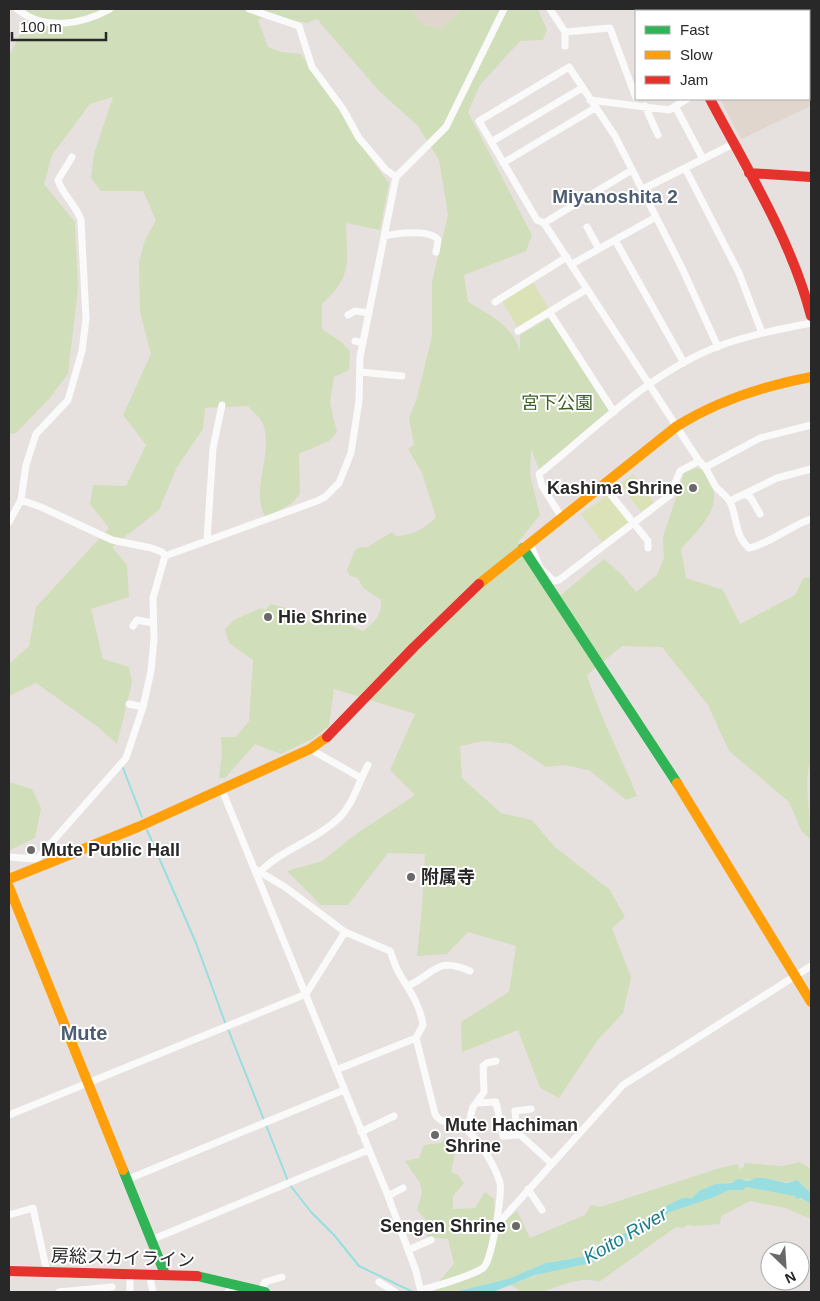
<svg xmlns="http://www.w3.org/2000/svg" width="820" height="1301" font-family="Helvetica,'Noto Sans JP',sans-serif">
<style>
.education{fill:#e0d6cd}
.green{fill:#d1deba}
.pitch{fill:#dbe2b8}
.water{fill:#98dee1}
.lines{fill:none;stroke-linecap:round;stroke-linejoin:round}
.stream{stroke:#98dee1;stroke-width:2}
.street{stroke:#fbfafa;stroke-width:7}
.fast{stroke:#30b455;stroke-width:10}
.slow{stroke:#ff9f0a;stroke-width:10}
.jam{stroke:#e5322d;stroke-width:10}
.poi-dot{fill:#6a6968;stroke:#fff;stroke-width:2}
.labels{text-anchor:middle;stroke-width:4;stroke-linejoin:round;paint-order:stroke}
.park-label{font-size:18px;fill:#3a5e20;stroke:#fff}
.poi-label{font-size:18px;font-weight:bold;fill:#282828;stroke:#fff;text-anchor:start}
.street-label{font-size:18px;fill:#282828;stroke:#fff}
.neighbourhood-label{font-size:19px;font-weight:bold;fill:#4d5d74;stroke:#fff}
.water-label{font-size:19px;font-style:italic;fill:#1a7c8b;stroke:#fff}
.quarter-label{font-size:20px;font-weight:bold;fill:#4d5d74;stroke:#fff}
</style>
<rect width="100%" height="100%" fill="#e6e1de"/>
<!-- education -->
<path class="education" d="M412 9H462L440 29 422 24Z
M674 9H811V106L741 139 720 99H809V11H675Z"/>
<!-- green -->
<path class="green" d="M27 9H412L422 24 440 29 462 9H538L547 30 543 40 520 41 480 85 468 112 532 235 526 251 464 275 468 302C491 316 513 325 520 352V335L547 319H551L609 411 539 469 531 449 530 475 540 515 518 542C528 564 536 588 561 595L604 559 622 575 636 592 657 575 664 558 663 537 684 473 696 468 704 470C707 476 712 482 713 488 720 512 695 533 681 549L686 578 723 590 740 624 795 595 803 579 811 576V761C803 776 811 821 811 840L802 832 789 802 729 751 708 705 662 647 622 646 587 675C600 717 621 756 637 796L626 800 589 770 564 765 546 767 511 744 484 741 460 746 462 778 501 813 532 820 555 847 610 890 625 917 612 928 631 977 623 1013 597 1041 559 1098 540 1088 518 1030 462 1052 461 1022 509 992 516 946 468 932 447 954 417 956 422 908 425 854 388 853 348 905H321L287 871 322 861 356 834 415 795 390 770 415 714 334 689 329 726 312 739 281 754 255 744 225 778H219L222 754 221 737H236L249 721 253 660 229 643 225 629 234 620 261 608 265 610 271 604 293 610 315 626 338 620 363 631C374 623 383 614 381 600L363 588 358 578 350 576 347 570 355 550 361 547 366 548 392 532 396 536C410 536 427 528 436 517L422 473 408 449 414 445 409 418 417 398 432 336V282L448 215 439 160 418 126 379 91 317 19 307 23 266 15 258 20 268 47 281 52 301 54C333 95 356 142 389 183L380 230 346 223C347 264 353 275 322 304V329L340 341 350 351 349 370 334 377 330 403 337 432 329 441 299 454 300 494 292 503 266 518C249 491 274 455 263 424 261 418 252 411 248 406L205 408 203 429 177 467 159 510 112 547 127 565 129 597 91 609 103 659 129 667 132 683 117 744 98 727 36 683 9 696V664L29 646 36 607 109 528 90 504 93 485 126 486 146 445 123 415 151 354 140 312 139 262 145 240 156 220 143 191H101L91 178 94 154 113 97 90 104 52 155 44 184 75 222 78 288 68 374 49 399 16 433 9 434V57L24 26Z
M9 782 32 789 41 808 35 838 10 850Z
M444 1138 458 1139 451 1172 458 1175 464 1183 453 1196V1209L475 1208 485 1192 494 1199 495 1228 517 1211 530 1238 585 1215 591 1205 600 1207 720 1168 738 1164 739 1169 744 1167V1163L783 1166 800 1162 811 1169V1193L797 1180C785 1184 778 1180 767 1179 740 1178 714 1183 692 1198H682L660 1209 625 1235 582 1257 546 1263 508 1279 454 1292H432L440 1285V1280L454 1264 448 1239 427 1237 426 1220 417 1210C427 1182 419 1184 405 1161L419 1158 424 1145 441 1143Z
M746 1187 780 1191 795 1196 811 1204V1219L785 1208 750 1201 721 1216 720 1224 693 1226 687 1225 683 1228 676 1227 599 1282C575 1272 543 1299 523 1292 519 1291 514 1286 510 1285L548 1271 590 1263 670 1212 712 1198 730 1190H743Z"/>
<!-- pitch -->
<path class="pitch" d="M533 282 549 309 518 328 502 301Z
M633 474 654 503 641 512 620 484Z
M607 495 629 522 602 542 581 514Z"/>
<!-- water -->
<path class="water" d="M756 1178H764L787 1183 797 1180 811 1193V1204L801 1198 797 1199 795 1196 746 1187 743 1190H730L712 1198 670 1212 590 1263 535 1275 493 1292H454L508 1279 546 1263 582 1257 614 1241 660 1209 682 1198H692L699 1191 716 1184 731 1183 738 1179 748 1181Z"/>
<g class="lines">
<!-- stream -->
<path class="stream" d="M123 768 142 817
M147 830 196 943 226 1025
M228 1029 264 1120
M266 1125 288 1181
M290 1185 311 1212 334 1235 359 1266 413 1292"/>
<!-- street -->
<path class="street" d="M17 9C44 31 81 25 110 9
M249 9 299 26 312 67 343 109 359 138 386 170 396 177
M550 9 565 32 610 28 636 98
M565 46V32
M590 100 669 110 687 99
M645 106 658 135
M675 106 703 159
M491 142 582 88
M503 163 595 108
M685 168 739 273 762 333
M643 189 733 144
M544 223 632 170
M587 227 599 249
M385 236C397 233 431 229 438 240L436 252
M615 240 684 363
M572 264 656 217
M495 302 567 257
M550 313 614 412
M348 315 355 311 369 313
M518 331 587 289
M355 341 363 343
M718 347 682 268 615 136 569 67 479 121 537 220 544 223 699 461C708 468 710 478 716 487 720 492 727 496 730 502 738 518 734 535 749 548 769 544 790 526 811 519
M360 372 402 376
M706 467 760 438 811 425
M603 485 648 541V548
M745 494 751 498 760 514
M21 500 41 507 112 540 151 548 162 552 165 556
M730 501 777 478 811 469
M562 518 542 486 539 474C595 429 650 372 719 346 749 335 780 329 811 323
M9 522 21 500 26 465 36 434 68 400 82 351 86 319 81 220C76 205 62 194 58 180L72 157
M207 540 213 448 222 405
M530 543 540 568 554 581 559 580 670 495 680 471 699 461
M133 626 137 620 153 623
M129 704 143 707
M310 749 361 778
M222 790 388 1196 416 1271 421 1292
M9 857 34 859 38 858 126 758 143 707 151 671 154 639 153 598 165 556 317 501 325 497 339 483 351 453 359 401 360 357 396 177 446 127 504 9
M255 869 285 887 345 932 390 951C393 958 395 966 399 973 409 990 420 1004 423 1025L416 1038 435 1114C441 1126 459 1122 468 1131 481 1144 495 1165 500 1183 502 1194 492 1262 483 1268 470 1277 438 1285 422 1290
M260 872C282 849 315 841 339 818 354 803 358 783 368 765
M408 986C436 973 436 956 470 971
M336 1070 416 1038
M477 1103 496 1102 503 1136 518 1135
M531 1109 515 1111 517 1132 551 1163
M9 1115 306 994 345 932
M467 1129 473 1107 484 1092 483 1066 487 1063 496 1061
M361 1132 394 1116
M126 1180 344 1090
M528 1189 542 1210
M388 1196 403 1188
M9 1215 33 1208 47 1272
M496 1226 623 1085 811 966
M151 1240 368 1150
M408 1250 431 1240
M130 1273V1292
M149 1273 153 1292
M379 1282 395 1292
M261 1291 265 1282 282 1277
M59 1292 112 1287
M228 1292 235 1285"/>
<!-- fast -->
<path class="fast" d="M663 9 664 11
M523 548 677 783
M123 1170 165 1274
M197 1276 265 1292"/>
<!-- slow -->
<path class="slow" d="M479 584 677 426C719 400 763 386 811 377
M677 783 811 1002
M9 879 138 827 310 749 327 737
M9 887 123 1170"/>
<!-- jam -->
<path class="jam" d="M710 99C747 169 791 239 811 316
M749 173 811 177
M327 737 414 647 479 584
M9 1271 197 1276"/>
</g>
<!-- markers -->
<g class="poi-dot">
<circle cx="693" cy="488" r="5"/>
<circle cx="268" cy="617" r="5"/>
<circle cx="31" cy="850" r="5"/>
<circle cx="411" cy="877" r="5"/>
<circle cx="435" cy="1135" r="5"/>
<circle cx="516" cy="1226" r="5"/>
</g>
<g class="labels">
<!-- park labels -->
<g class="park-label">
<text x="557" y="409">宮下公園</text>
</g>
<!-- poi labels -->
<g class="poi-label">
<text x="683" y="494" text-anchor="end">Kashima Shrine</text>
<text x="278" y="623">Hie Shrine</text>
<text x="41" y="856">Mute Public Hall</text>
<text x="421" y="883">附属寺</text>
<text x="445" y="1131">Mute Hachiman<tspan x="445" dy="21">Shrine</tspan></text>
<text x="506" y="1232" text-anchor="end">Sengen Shrine</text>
</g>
<!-- street labels -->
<g class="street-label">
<text transform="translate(123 1258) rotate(2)" y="6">房総スカイライン</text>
</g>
<!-- neighbourhood labels -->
<g class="neighbourhood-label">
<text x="615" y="203">Miyanoshita 2</text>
</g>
<!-- water labels -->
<g class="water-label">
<text transform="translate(625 1235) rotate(-30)" y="7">Koito River</text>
</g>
<!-- quarter labels -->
<g class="quarter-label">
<text x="84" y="1040">Mute</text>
</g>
</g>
<!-- border -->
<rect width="820" height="1301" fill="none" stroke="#282828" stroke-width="20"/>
<!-- legend -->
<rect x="635" y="10" width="175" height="90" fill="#ffffff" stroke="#a9a9a9"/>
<rect x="645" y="26" width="25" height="8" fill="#30b455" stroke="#a9a9a9"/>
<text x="680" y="35" font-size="15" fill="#282828">Fast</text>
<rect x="645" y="51" width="25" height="8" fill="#ff9f0a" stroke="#a9a9a9"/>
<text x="680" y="60" font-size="15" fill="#282828">Slow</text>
<rect x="645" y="76" width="25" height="8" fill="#e5322d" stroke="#a9a9a9"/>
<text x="680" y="85" font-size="15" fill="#282828">Jam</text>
<!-- north arrow -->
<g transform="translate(785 1266) rotate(155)"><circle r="24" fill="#ffffff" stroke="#a9a9a9"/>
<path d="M0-4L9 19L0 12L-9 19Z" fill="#6a6968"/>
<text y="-8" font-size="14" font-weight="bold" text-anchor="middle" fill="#282828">N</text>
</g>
<!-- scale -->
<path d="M12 32v8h94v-8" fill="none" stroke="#282828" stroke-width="2.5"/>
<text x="20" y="32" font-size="15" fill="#282828" stroke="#ffffff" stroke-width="4" paint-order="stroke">100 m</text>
</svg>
